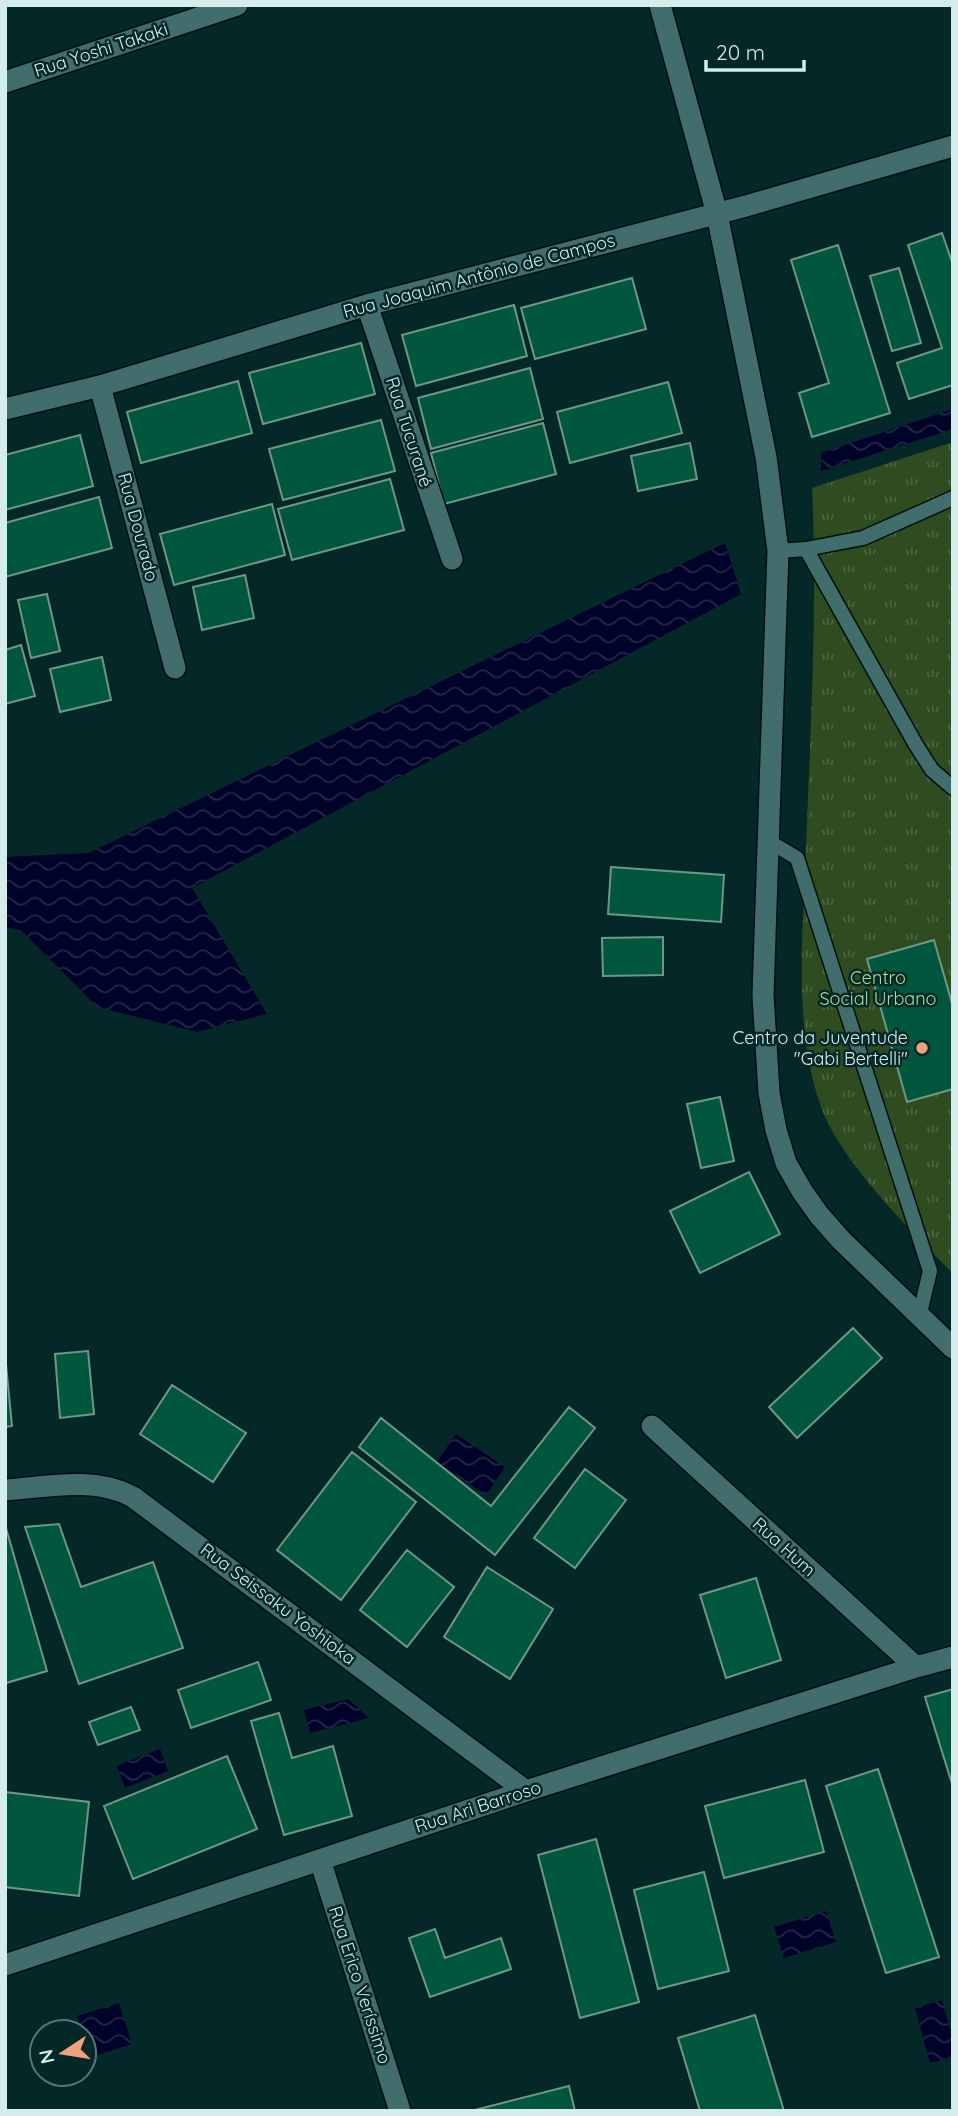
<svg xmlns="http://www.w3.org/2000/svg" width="958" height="2116" font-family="Quicksand,sans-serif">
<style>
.park{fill:url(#park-tufts)}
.water{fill:url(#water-waves)}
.building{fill:#00573e;stroke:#709685;stroke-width:2}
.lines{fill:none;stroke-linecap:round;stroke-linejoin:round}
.lane-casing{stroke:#000f0f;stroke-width:17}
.street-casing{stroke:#000f0f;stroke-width:24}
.lane{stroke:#416d6d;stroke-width:14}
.street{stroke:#416d6d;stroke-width:21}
.poi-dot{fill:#f1a17d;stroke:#042728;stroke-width:2.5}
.labels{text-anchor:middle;stroke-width:5;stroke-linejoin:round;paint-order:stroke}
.street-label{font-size:18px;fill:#d5ecec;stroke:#042728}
.park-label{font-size:18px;fill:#abdf93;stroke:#042728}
.poi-label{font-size:18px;fill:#d5ecec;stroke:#042728;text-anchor:end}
</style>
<defs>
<pattern id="park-tufts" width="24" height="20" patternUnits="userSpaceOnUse" patternTransform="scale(1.75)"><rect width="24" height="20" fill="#2f4b20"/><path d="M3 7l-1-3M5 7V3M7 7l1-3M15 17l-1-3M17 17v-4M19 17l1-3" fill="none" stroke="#4c6541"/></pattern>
<pattern id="water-waves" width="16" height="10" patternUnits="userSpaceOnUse" patternTransform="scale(1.75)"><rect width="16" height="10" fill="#000229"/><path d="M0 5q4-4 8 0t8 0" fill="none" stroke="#242748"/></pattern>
</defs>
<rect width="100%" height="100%" fill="#042728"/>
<!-- park -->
<path class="park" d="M953 442V1273C912 1233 837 1157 820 1104 793 1024 803 935 806 852 810 731 818 609 812 488Z"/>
<!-- water -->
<path class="water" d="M953 409V429L821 471V453Z
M725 543 741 594 192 888 267 1014 197 1032 97 1007 21 930 5 927V857L89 853Z
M456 1434 505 1467 486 1495 437 1462Z
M348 1699 369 1718 310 1733 304 1710Z
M160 1749 168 1771 125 1788 117 1766Z
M826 1911 836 1942 784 1958 774 1927Z
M942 2000 953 2040V2057L930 2063 915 2008Z
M119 2003 132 2044 91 2057 77 2016Z"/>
<!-- building -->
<path class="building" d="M942 233 953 265V385L909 399 897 363 942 348 908 245Z
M838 245 890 413 812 437 799 393 829 383 791 260Z
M899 268 921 343 892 351 870 276Z
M632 278 646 329 535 359 521 308Z
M514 305 527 356 416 386 402 335Z
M361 343 375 394 263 424 249 373Z
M530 368 543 419 431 449 418 398Z
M238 381 252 433 141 463 127 412Z
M668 382 682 433 570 463 557 412Z
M381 420 395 471 283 500 269 449Z
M543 423 556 474 444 504 431 453Z
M80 435 93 486 5 510V455Z
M690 443 697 479 638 491 631 456Z
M390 479 404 530 292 560 278 509Z
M99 497 112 548 5 577V523Z
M272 504 285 555 174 585 160 534Z
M245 575 254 618 202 630 193 587Z
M47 594 60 651 31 658 18 600Z
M21 645 35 696 5 704V650Z
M102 657 111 700 60 712 50 669Z
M611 867 724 875 721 922 608 914Z
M663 937V975L603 976 602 938Z
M934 940 953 1007V1089L907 1102 867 959Z
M720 1097 734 1161 701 1168 687 1104Z
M749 1172 780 1234 700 1273 670 1211Z
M853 1328 882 1358 797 1438 769 1407Z
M88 1351 94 1414 60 1418 55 1354Z
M5 1354 12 1426 5 1427Z
M172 1385 246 1433 213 1482 140 1434Z
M569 1407 595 1428 495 1555 359 1447 381 1418 491 1506Z
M352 1452 416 1502 341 1600 277 1550Z
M585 1469 626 1500 575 1568 534 1538Z
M59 1524 81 1587 153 1562 183 1648 79 1684 25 1527Z
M6 1528 47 1671 6 1683 5 1682Z
M407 1550 454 1587 407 1647 360 1610Z
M487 1567 553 1609 510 1679 444 1637Z
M756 1578 781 1660 726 1678 700 1595Z
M258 1662 271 1700 191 1728 178 1690Z
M953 1689V1787L925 1697Z
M131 1707 140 1730 98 1745 89 1722Z
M279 1713 292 1758 333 1746 352 1816 284 1835 251 1721Z
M227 1756 257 1829 133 1879 104 1806Z
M878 1769 939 1957 886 1973 826 1786Z
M805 1780 824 1852 724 1878 705 1806Z
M5 1792 89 1802 79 1896 5 1887Z
M596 1839 639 2002 580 2018 538 1855Z
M704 1872 729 1971 658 1989 634 1890Z
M435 1929 445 1958 501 1938 511 1969 430 1997 409 1938Z
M755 2015 784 2111H700L678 2038Z
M569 2086 575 2111H471Z"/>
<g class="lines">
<defs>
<path id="lane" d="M806 549 916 745 932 770 953 788
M778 551 806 549 863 538 953 498
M770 842 797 858 930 1271 919 1317"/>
<path id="street" d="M660 5 717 214 766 457 778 551 763 995 769 1093 776 1130 786 1163 802 1191 819 1215 841 1240 953 1348
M5 82 237 5
M367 305 452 559
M100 386 175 668
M5 409 100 386 367 305 746 206 953 146
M652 1426 916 1667
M5 1490C48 1487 94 1476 133 1497L526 1791
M320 1860 400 2111
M5 1965 526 1791 916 1667 953 1657"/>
</defs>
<!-- lane casing -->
<use href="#lane" class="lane-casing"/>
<!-- street casing -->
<use href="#street" class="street-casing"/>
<!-- lane -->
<use href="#lane" class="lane"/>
<!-- street -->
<use href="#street" class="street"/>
</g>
<!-- markers -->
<circle class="poi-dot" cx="922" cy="1048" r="7"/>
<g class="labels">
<!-- street labels -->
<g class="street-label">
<text transform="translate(101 50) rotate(-18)" y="6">Rua Yoshi Takaki</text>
<text transform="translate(479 276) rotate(-15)" y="6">Rua Joaquim Antônio de Campos</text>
<text transform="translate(409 432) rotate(72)" y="6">Rua Tucurané</text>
<text transform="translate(138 527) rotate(75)" y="6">Rua Dourado</text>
<text transform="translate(784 1547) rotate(42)" y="6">Rua Hum</text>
<text transform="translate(278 1604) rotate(37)" y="6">Rua Seissaku Yoshioka</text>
<text transform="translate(478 1807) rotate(-18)" y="6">Rua Ari Barroso</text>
<text transform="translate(360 1985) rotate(72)" y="6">Rua Erico Veríssimo</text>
</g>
<!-- park labels -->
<g class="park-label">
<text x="878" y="984">Centro<tspan x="878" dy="21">Social Urbano</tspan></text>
</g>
<!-- poi labels -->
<g class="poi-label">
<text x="908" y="1044">Centro da Juventude<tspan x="908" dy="21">"Gabi Bertelli"</tspan></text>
</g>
</g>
<!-- border -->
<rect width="958" height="2116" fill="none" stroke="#d5ecec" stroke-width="14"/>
<!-- north arrow -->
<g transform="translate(63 2053) rotate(258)"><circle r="33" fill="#042728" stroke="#587676" stroke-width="2"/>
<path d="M0-5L12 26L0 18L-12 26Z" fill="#f1a17d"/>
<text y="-10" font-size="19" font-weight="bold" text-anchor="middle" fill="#d5ecec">N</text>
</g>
<!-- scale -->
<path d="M706 60v10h98v-10" fill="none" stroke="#d5ecec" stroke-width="3.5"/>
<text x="716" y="60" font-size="21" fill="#d5ecec" stroke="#042728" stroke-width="5" paint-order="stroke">20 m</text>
</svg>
